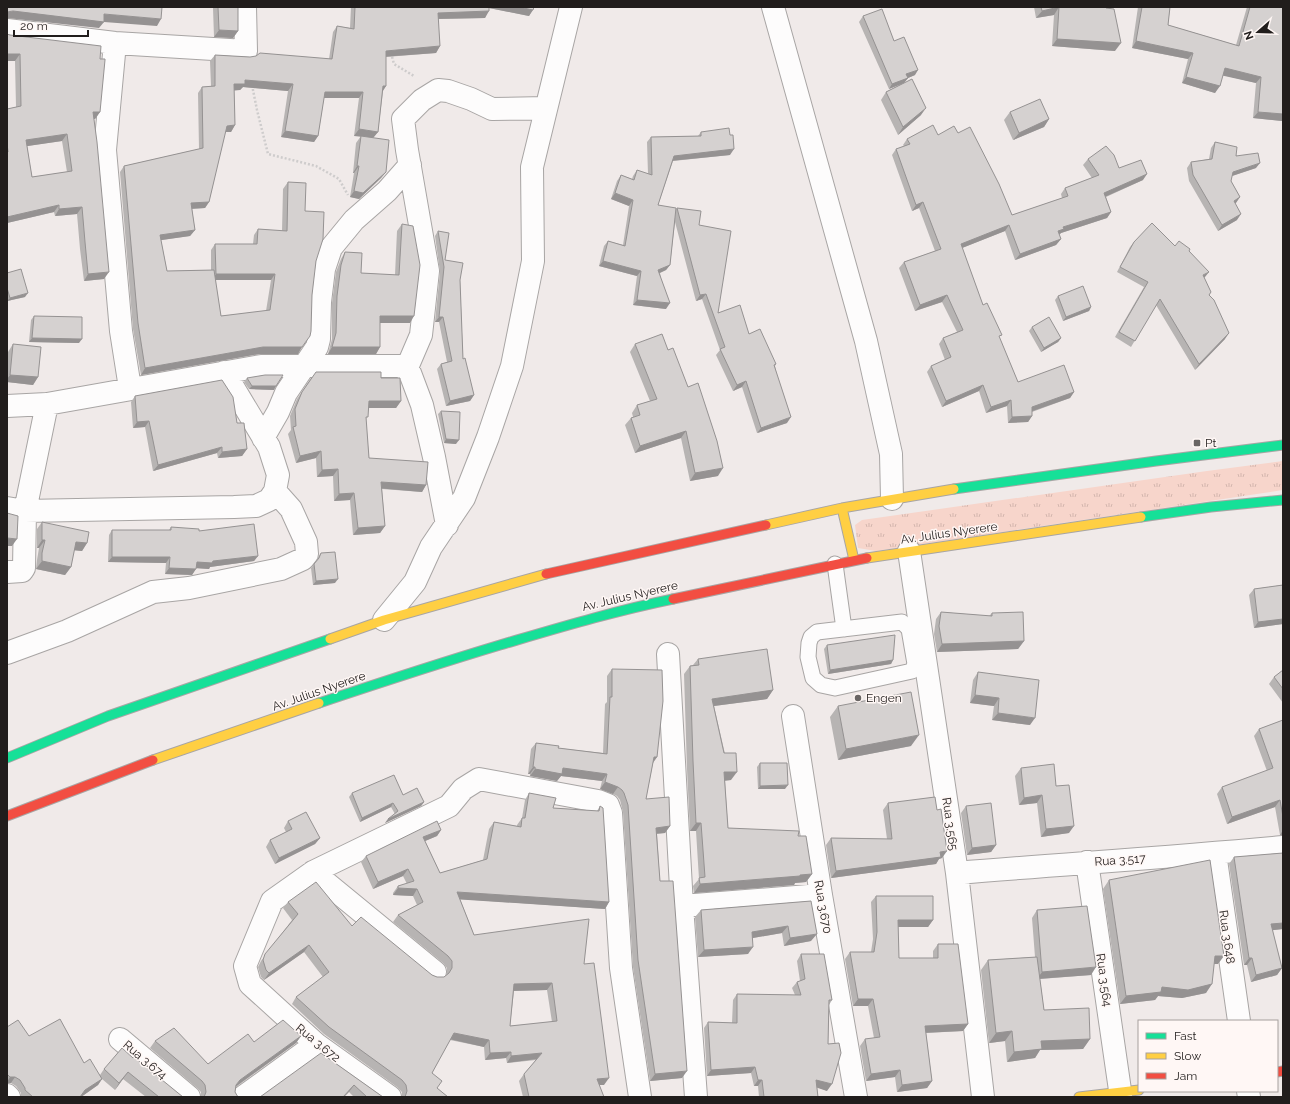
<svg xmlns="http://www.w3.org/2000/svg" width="1290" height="1104" font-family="Raleway,sans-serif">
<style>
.grass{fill:url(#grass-tufts)}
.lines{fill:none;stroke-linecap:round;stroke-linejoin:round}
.lane-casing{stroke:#a8a5a4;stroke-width:17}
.street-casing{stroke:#a8a5a4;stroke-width:24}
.fast-casing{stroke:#a8a5a4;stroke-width:11}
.slow-casing{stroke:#a8a5a4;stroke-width:11}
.jam-casing{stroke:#a8a5a4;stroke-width:11}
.path{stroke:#cecccc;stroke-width:2.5;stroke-dasharray:2 2;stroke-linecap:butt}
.lane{stroke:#fdfcfc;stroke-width:15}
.street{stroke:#fdfcfc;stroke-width:22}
.fast{stroke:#16e098;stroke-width:9}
.slow{stroke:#ffcf43;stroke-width:9}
.jam{stroke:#f24e42;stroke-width:9}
.wall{fill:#b7b4b3;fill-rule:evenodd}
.shaded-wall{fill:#959292}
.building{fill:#d5d1d0;stroke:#959292;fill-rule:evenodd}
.poi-dot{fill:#696564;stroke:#fff7f5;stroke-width:1.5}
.labels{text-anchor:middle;stroke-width:3;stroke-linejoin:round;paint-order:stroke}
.poi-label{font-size:12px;fill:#211d1c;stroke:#fff7f5;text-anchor:start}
.street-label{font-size:12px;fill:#211d1c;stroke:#fff7f5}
</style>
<defs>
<pattern id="grass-tufts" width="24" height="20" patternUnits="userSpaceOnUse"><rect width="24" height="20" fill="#f7d5cb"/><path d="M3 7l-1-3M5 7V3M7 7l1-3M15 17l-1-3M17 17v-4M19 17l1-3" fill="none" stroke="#d3b6ae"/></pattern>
</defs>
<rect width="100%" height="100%" fill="#f0eae9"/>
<!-- grass -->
<path class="grass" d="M1283 461V490L876 551 858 548 855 525 862 520 1207 471Z"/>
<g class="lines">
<defs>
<path id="lane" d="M835 564 844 629
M902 622 909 629 915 664 912 671 835 688 821 685 813 678 808 657 809 643 811 637 817 632Z"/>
<path id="street" d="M773 7 866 341 891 454 892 499
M7 30 115 43 246 51 245 7
M115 43 105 150 121 331 130 388
M406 370 421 335 428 271 407 150 403 119 422 100 438 90 448 91 471 99 492 109 546 108
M7 406 47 404 261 366H401L410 373 422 405 434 457 447 525
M263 438 278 412 286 393 317 347 319 339 320 302 324 269 331 248 354 220 387 191 410 165
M7 508 25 511 234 507 256 506 269 500 275 491 278 475 269 447 224 372
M909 551 957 873 983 1097
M7 572 22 571 24 568 25 511 47 404
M384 620 415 582 431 547 464 498 488 437 512 366 533 261 532 167 571 7
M7 653 67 631 153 592 189 588 281 569 303 559 307 554 306 542 291 509 275 491
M668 654 682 906 696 1097
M793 716 821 895 856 1097
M1215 853 1239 1021
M1087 862 1121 1097
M313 872 435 972
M957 873C1066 864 1175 857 1283 847
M682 906 821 895
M120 1039 189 1097
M1248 1091 1249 1097
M7 1095 9 1097
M243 1097 316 1044
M390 1097 316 1044 250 984 245 966 272 901 313 872 449 806 463 789 479 779 598 801 608 805 611 813 621 968 640 1097"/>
<path id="fast" d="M954 489 1156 461 1283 445
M1141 517 1211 507 1283 500
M319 703C379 683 440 663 500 645 558 628 614 611 673 599
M7 758 108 716 330 639"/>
<path id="slow" d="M842 508 854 560
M766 525 842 508 954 489
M867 558 1141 517
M330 639 384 620 546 574
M153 760 319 703
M1079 1097 1139 1090"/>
<path id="jam" d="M546 574 766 525
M673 599 867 558
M7 816 153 760
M1277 1072 1283 1071"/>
</defs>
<!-- lane casing -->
<use href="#lane" class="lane-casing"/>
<!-- street casing -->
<use href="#street" class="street-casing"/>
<!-- fast casing -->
<use href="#fast" class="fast-casing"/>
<!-- slow casing -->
<use href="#slow" class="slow-casing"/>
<!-- jam casing -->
<use href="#jam" class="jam-casing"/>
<!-- path -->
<path class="path" d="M391 53 394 64 414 76
M252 85 257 110 268 154 316 166 339 179 348 195"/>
<!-- lane -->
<use href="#lane" class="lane"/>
<!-- street -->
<use href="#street" class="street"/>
<!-- fast -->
<use href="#fast" class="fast"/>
<!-- slow -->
<use href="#slow" class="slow"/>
<!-- jam -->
<use href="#jam" class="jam"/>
</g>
<!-- wall -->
<path class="wall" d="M193 7H238V31L233 38 214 37 213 8Z
M351 7H534L529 16 489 8 485 18 438 19 440 46 436 53 386 57V86L383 91 378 132 373 138 386 172 381 178 359 199 350 197 354 173H353L356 143 361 136H354L359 98H324L318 136 314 142 281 137 288 91 243 87 240 90H234L235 125 231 132H225L209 202 205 208 192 209 195 230 190 236 161 240 167 271 211 270V250L215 244H253L254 235 258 229 282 231 283 189 288 182 305 211 316 261 298 354H259L141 375 133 329 120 172 124 166 199 149 198 93 202 87 211 86 210 61 215 55 250 57 329 59 333 32 337 26 350 28ZM215 280H271L266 311 221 316Z
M1034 7H1106L1115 51 1052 46 1054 15 1036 18Z
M1138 7H1170L1168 25 1236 45 1247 7H1283V119L1282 121 1253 118 1256 83 1223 75 1215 93 1182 83 1188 59 1132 48Z
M863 16 894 41 915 75 908 78 904 83 921 115 898 135 881 100 886 92 901 84 889 89 859 22Z
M7 34 100 59V112L95 119H94L104 279 84 281 80 249 77 214 55 216 54 212 7 223V109L16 107 15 61H7ZM62 141 67 172 32 177 27 146Z
M1010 112 1049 119 1044 127 1013 140 1004 120Z
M701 132 730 155 673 161 658 205 676 209 677 208 699 225 718 313 749 334 776 364 775 366 787 423 757 433 742 387 733 391 716 355 720 350 702 299 696 301 675 222 670 265 666 270 660 273 666 309 633 305 637 276 599 266 604 246 608 241 623 245 629 206 611 199 617 181 621 175 632 179 633 176 637 170 648 174 647 142 651 137 698 136Z
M958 133 1012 215 1062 198 1061 194 1065 188 1092 178 1083 165 1088 159 1119 168 1143 180 1106 197 1111 212 1107 218 1061 233 1059 235 1061 239 1056 245 1015 260 1005 231 962 248 983 305 999 338 1018 382 1074 392 1070 398 1032 412V416L1028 422 1008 423 1007 406 986 413 979 391 942 407 927 372 931 366 945 360 939 344 943 338 957 332 942 302 915 311 899 268 904 262 935 251 919 208 912 211 892 155 896 149 904 146 903 145 907 139 938 135Z
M1215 142 1256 168 1232 176 1231 181 1240 197 1235 203 1237 220 1218 231 1189 181 1187 168 1191 162 1209 159 1211 148Z
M402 224 410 323H380V347L376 354H328L332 339V303L336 272 341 259 345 252 361 273 395 275 397 231Z
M438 231 445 260 460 280 463 359 474 395 470 401 446 406 437 369 441 364 447 362 439 322H435L440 272 435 236Z
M1134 242 1175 246 1189 251 1205 277 1204 278 1211 292 1209 295 1225 339 1195 370 1156 305 1131 347 1115 337 1144 287 1117 272 1130 247Z
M7 273 25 297 7 301Z
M1058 296 1091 307 1089 311 1063 321 1055 300Z
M34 316 79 343 29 342 31 320Z
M1032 327 1061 338 1058 342 1041 352 1029 331Z
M13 344 38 377 33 385 7 382V361L8 352Z
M635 344 718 476 690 481 681 438 635 453 625 425 631 418 633 417 632 413 637 405 650 401 630 352Z
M247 378 274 390 249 389 244 382Z
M311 378H381L401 401 396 408H368L366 420 369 458 426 485 422 492 382 489 385 526 380 533 353 535 350 500 334 501 333 476 317 477 316 458 296 463 288 434 291 430 290 416 297 399Z
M135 396 237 423 247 449 242 456 218 458 217 453 153 471 145 427 133 428 131 402Z
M441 411 456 444 444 443 438 414Z
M42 522 87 543 82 551 74 550 71 567 65 575 36 569 37 560 39 548H37V529Z
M171 527 199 531 258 556 254 561 210 567 209 569 196 568 192 575 165 574 166 563 108 562 109 535 112 530H169Z
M321 553 335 583 313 585 311 568 317 561 318 557Z
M1283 585V624L1254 628 1249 595 1254 589Z
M941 612 989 616 992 613 1024 641 1018 649 937 652 934 634 936 619Z
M827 645 893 660 891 664 828 674 824 649Z
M698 659 773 690 767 699 714 706 731 780 725 781 728 828 798 836 812 874 806 882 795 883 794 885 694 893 693 886 699 879 696 831H690L687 769 684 674 690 666 693 665Z
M612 669 657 757 653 763 646 799 670 826 665 833 657 834 660 881 682 1078 650 1081 633 967 623 812 620 800 617 796 613 794 600 789 602 781 561 776 557 781 530 776V774H528L531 749 536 743 558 748 603 753 605 704 607 702V676Z
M1283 670V703L1269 684 1274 677Z
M978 672 1030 725 992 720 994 706 970 703 973 680Z
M838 706 911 746 838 760 830 717Z
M1283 720V835H1280L1275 807 1227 824 1217 794 1222 787 1267 771 1254 736 1259 729Z
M760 763 785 789H758L757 767Z
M1021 768 1056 786 1069 833 1041 837 1037 803 1019 805 1015 776Z
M352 793 403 795 424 802 421 806 385 823 388 819 395 814 391 807 360 822 349 797Z
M529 793 553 808 597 811 600 806 609 902 605 909 460 899 474 935 584 964 604 1085H599L604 1097H523L519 1081 524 1074 536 1060 507 1063 506 1058 485 1060 484 1047 450 1040 432 1073 437 1088 448 1097H402V1092L397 1087 324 1034 292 1004 296 997 323 977 304 952 264 980 261 977 258 967 261 961 292 920 283 908 288 902 352 926 432 975 437 977H444L447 974V968L443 963 393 922 398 915 417 905 413 896 393 895V893L398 886 407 884 403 876 373 889 361 862 366 856 441 830 437 836 425 841 440 873 483 860 489 829 494 822 517 826V825L522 818 525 800ZM547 990 552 1022 510 1026 514 991Z
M888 803 942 858 939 859 936 864 831 878 826 845 831 838 887 839 883 810Z
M966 806 996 845 991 852 967 855 961 813Z
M288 821 320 838 315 844 275 864 266 847 270 840 286 832 284 828Z
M1283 853V929L1272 930 1282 968 1277 975 1251 982 1247 965H1244L1229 864 1234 857Z
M1109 880 1218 964H1214L1206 993 1182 998 1158 996 1155 1000 1120 1004 1103 889Z
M876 896 933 920 928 927H898L899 958H933V951L938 944 968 1024 963 1031 926 1033 932 1081 927 1088 897 1092 895 1077 866 1081 860 1046 865 1039 874 1038 868 1006H853L845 959 850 952H871L873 939 871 902Z
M811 901V941L784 946 782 933 753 938 748 954 698 957 695 917 701 910Z
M1037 910 1091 975 1040 979 1044 1010 1090 1039 1083 1049 1040 1050 1035 1058 1007 1062 1005 1041 989 1043 981 970 988 960 1035 957 1032 918Z
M801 954 832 1000 829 1005 827 1091 817 1087 818 1097H759L758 1086H754L751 1073 707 1076 704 1028 708 1022 732 1023 733 1000 737 994 795 995 792 988 797 982 800 981 797 961Z
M7 1027 29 1036 84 1063 100 1075 104 1069 133 1058 183 1097H146L123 1079 115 1090 102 1079 98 1085 81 1097H22L21 1096V1093L16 1086 11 1083H7Z
M301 1036 296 1043 236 1087 235 1092 238 1097H201V1092L197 1088 150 1048 155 1041 208 1064 254 1042Z
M321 1053 383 1097H354L349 1092Z"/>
<!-- shaded-wall -->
<path class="shaded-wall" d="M193 7H214L213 8Z
M484 7H519L533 10 529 16Z
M1059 7 1054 15 1036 18 1042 11Z
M13 11 104 14 161 19 157 26 104 22 99 28 7 18V12Z
M489 11 485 18 433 19 438 13Z
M219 30 238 31 233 38 214 37Z
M1057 39 1121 43 1115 51 1052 46Z
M1136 41 1193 53 1188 59 1132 48Z
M440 46 436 53 381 57 386 51Z
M7 54H20L15 61H7Z
M1225 68 1261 77 1256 83 1220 75Z
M918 70 915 75 908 78 904 83 889 89 892 84 906 74Z
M1186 77 1220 86 1215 93 1182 83Z
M245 80 293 84 288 91 243 87 240 90 230 91 234 84Z
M383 86H386L382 92Z
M325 92H363L359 98H321Z
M926 108 921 115 898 135 903 127Z
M93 112H100L95 119H88Z
M1258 112 1283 114V119L1282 121 1253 118Z
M1049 119 1044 127 1013 140 1019 133Z
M235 125 231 132H222L227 126Z
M359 129 378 132 373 138 354 136Z
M285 131 318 136 314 142 281 137Z
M67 134 62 141 21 147 26 140Z
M734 149 730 155 670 161 674 156Z
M1260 163 1256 168 1229 177 1233 172Z
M357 166H359L354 173H353Z
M386 172 381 178 359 199 350 197 354 191Z
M1147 174 1143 180 1100 199 1104 193Z
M615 193 633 200 629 206 611 199Z
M1240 197 1236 203 1230 206 1234 201Z
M209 202 205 208 186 209 191 203Z
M923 202 919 208 912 211 916 205Z
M59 205 54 212 7 223V217Z
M82 207 77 214 55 216 59 209Z
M1111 212 1107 218 1061 233 1059 235 1058 231 1063 227Z
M1241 214 1237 220 1218 231 1222 225Z
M1009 225 1005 231 957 250 961 244Z
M195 230 190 236 155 241 160 235Z
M1061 239 1056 245 1015 260 1020 254Z
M603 261 641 271 637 276 599 266Z
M670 265 666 270 655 275 658 270Z
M109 272 104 279 84 281 88 274Z
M1209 272 1205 277 1200 280 1203 275Z
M216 274H275L271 280H212Z
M28 293 25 297 7 301 10 298Z
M706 294 702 299 696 301 700 295Z
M947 295 942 302 915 311 920 305Z
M637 300 670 303 666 309 633 305Z
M1091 307 1089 311 1063 321 1066 317Z
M380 316H414L410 323H376Z
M439 317H443L439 322H435Z
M1229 333 1225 339 1195 370 1199 364Z
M32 338 82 339 79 343 29 342Z
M1061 338 1058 342 1041 352 1044 348Z
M263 347H302L298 354H259L141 375 145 368Z
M332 347H380L376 354H328Z
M10 375 38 377 33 385 7 382V379Z
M746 381 742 387 733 391 737 385Z
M983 385 979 391 942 407 946 401Z
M252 386H276L274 390 249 389Z
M1074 392 1070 398 1027 413 1032 407Z
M474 395 470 401 446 406 450 401Z
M1011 400 1007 406 986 413 991 407Z
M369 401H401L396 408H364Z
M1032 416 1028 422 1008 423 1012 417Z
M791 417 787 423 757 433 761 428Z
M149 421 145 427 133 428 137 422Z
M686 431 681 438 635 453 640 446Z
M446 439 459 440 456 444 444 443Z
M222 447 217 453 153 471 158 465Z
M247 449 242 456 218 458 222 452Z
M321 451 316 458 296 463 300 456Z
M723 468 718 476 690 481 695 473Z
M338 469 333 476 317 477 322 470Z
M381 482 426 485 422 492 376 488Z
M354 493 350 500 334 501 339 494Z
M385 526 380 533 353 535 358 528Z
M7 538 17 539 12 546H7Z
M42 540H45L39 548H37Z
M76 542 87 543 82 551 71 550Z
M258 556 254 561 210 567 209 569 194 568 197 562 213 561Z
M112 557H170L166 563 108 562Z
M42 561 71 567 65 575 36 569Z
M169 568 196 569 192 575 165 574Z
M338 579 335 583 313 585 316 581Z
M1283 619V624L1254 628 1258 622Z
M1024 641 1018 649 937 652 942 644Z
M893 660 891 664 828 674 830 670Z
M773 690 767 699 706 707 712 699Z
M975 695 999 698 994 706 970 703Z
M998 713 1035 718 1030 725 992 720Z
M919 735 911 746 838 760 846 749Z
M654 757H657L652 764Z
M533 767H535L530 774H528Z
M563 768 607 774 602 781 561 776 557 781 530 776 535 769Z
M724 772H737L731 780 718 781Z
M605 782 618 787 613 794 600 789Z
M788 785 785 789H758L760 786Z
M1042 795 1037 803 1019 805 1024 798Z
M1280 800 1275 807 1227 824 1232 817Z
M424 802 421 806 385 823 388 819Z
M393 803 391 807 360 822 362 818Z
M696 823H701L696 831H690Z
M670 826 665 833 651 834 656 828Z
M1074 826 1069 833 1041 837 1046 829Z
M441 830 437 836 418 844 423 837Z
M1283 830V835H1280Z
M320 838 315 844 275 864 279 858Z
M996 845 991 852 967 855 972 848Z
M947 851 942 858 939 859 936 864 831 878 836 871Z
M408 869 403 876 373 889 378 882Z
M812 874 806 882 795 883 794 885 694 893 700 884 800 875Z
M398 888 417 889 413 896 393 895Z
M457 892 609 902 605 909 453 899Z
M898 920H933L928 927H893Z
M1283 923V929L1266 931 1271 924Z
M788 926 782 933 747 939 752 932Z
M817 934 811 941 784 946 790 938Z
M309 945 304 952 264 980 269 973Z
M753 947 748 954 698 957 704 950Z
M1215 956H1224L1218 964H1209Z
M1249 958H1252L1247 965H1244Z
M1096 967 1091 975 1037 979 1042 972Z
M1282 968 1277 975 1251 982 1256 975Z
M552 983 547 990 510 991 514 984Z
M1212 984 1206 993 1182 998 1158 996 1155 1000 1120 1004 1126 996 1162 987Z
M858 999H873L868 1006H853Z
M968 1024 963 1031 921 1033 925 1026Z
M1012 1031 1005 1041 989 1043 996 1033Z
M454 1033 489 1040 484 1047 449 1039Z
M301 1036 296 1043 235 1087 240 1080Z
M1090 1039 1083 1049 1040 1050 1035 1058 1007 1062 1014 1052 1041 1041Z
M511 1052 506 1058 485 1060 490 1053Z
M542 1053 537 1059 507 1063 511 1056Z
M755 1067 751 1073 707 1076 711 1070Z
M900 1070 895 1077 866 1081 871 1074Z
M687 1071 682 1078 650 1081 655 1074Z
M128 1072 123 1079 115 1090 119 1083Z
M10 1077H15L11 1083H7V1082Z
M609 1078 604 1085H592L597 1079Z
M102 1079 98 1085 81 1097H80L85 1090Z
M758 1080H762L758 1086H754Z
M816 1080 832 1084 827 1091 812 1086Z
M932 1081 927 1088 897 1092 902 1085Z
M354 1085 349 1092 344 1097H343Z"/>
<!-- building -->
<path class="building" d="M7 7H162L161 19 104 14V22L13 11 7 12Z
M218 7H238V31L219 30Z
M355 7H489V11L438 13 440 46 386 51V86H383L378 132 359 129 363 92H325L318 136 285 131 293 84 245 80V84H234L235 125 227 126 209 202 191 203 195 230 160 235 167 271 214 270 221 316 270 310 275 274H216L215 244H257L258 229 287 231 288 182 306 183 305 211 324 212 323 239 316 261 312 295 311 331 310 336 302 347H263L145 368 138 323 124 166 203 148 202 87 215 86V55L250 57 256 56 260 53 332 59 337 26 354 29Z
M519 7H534L533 10Z
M1041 7H1106V8L1114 9 1121 43 1057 39 1059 7 1042 11Z
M1142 7H1170L1168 25 1239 46 1250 7H1283V114L1258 112 1261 77 1225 68 1220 86 1186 77 1193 53 1136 41Z
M882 9 894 41 904 37 918 70 906 74 908 78 892 84 863 16Z
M7 34 10 35 101 46 100 59H105V60L100 112H93L97 142 109 272 88 274 85 242 82 207 59 209V205L7 217V153L8 152 7 143V109L21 106 20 54H7ZM67 134 72 171 32 177 26 140Z
M912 79 926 108 903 127 886 92Z
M1040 99 1049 119 1019 133 1010 112Z
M933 125 938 135 954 126 958 133 970 127 999 184 1012 215 1068 196 1065 188 1099 175 1088 159 1106 146 1114 155 1119 168 1141 160 1147 174 1104 193 1111 212 1063 227 1064 229 1058 231 1061 239 1020 254 1009 225 961 244 983 305 987 303 1002 335 999 336 1018 382 1064 365 1074 392 1032 407V416L1012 417 1011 400 991 407 983 385 946 401 931 366 951 357 943 338 963 330 947 295 920 305 904 262 941 249 923 202 916 205 896 149 910 144 907 139Z
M729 128 730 135H733L734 149 674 156 658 205 676 208 670 265 658 270 670 303 637 300 641 271 603 261 608 241 625 246 633 200 615 193 621 175 634 180 637 170 652 175 651 137 701 136V132Z
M361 136 389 140 386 172 363 193 354 191 359 166H357Z
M1215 142 1237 147 1236 156 1258 153 1260 163 1233 172 1231 181 1240 197 1234 201 1241 214 1222 225 1193 175 1191 162 1212 159Z
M677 208 701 211 699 225 731 231 718 313 740 305 749 334 760 329 776 364 774 365 791 417 761 428 746 381 737 385 720 349 725 347 706 294 700 295Z
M1152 223 1175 246 1179 241 1190 249 1189 251 1209 272 1203 275 1211 292 1209 295 1214 300 1229 333 1199 364 1160 299 1135 341 1119 332 1148 282 1120 267 1134 242Z
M402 224 413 226 420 265 414 316H380V347H332L336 333 337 296 341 265 345 252 362 253 361 273 399 275Z
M438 231 449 233 445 260 463 263 460 280 463 359 465 358 474 395 450 401 441 364 452 361 443 317H439L444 267Z
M21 269 28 293 10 298 7 288V273Z
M1083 286 1091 307 1066 317 1058 296Z
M34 316 82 317V339L32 338Z
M1049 317 1061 338 1044 348 1032 327Z
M662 334 668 350 673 348 688 387 698 383 717 441 723 468 695 473 686 431 640 446 631 418 640 415 637 405 657 399 635 344Z
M13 344 41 347 38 377 10 375Z
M316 372H381V378H400L401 401H369L368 417H366L369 458 428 462 426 485 381 482 385 526 358 528 354 493 339 494 338 469 322 470 321 451 300 456 293 427 296 426 295 409 302 392Z
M265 375H283L276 386H252L247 378Z
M222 380 233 397 237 423H244L247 449 222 452V447L158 465 149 421 137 422 135 396Z
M441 411 460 412 459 440 446 439Z
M7 513 18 516 17 539 7 538Z
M42 522 89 532 87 543 76 542 71 567 42 561V553L45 540H42Z
M254 524 258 556 213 561 212 563 197 562 196 569 169 568 170 557H112V530H171V527L199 529V531Z
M335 552 338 579 316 581 314 564 319 558 321 553Z
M1283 585V619L1258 622 1254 589Z
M941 612 992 616V613L1023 612 1024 641 942 644 939 626Z
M895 635 893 660 830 670 827 645Z
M767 649 773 690 712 699 724 753H736L737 772H724L728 828 799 831 798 836H806L812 874 800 875V876L700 884 699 878 705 877 701 823H696L693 761 690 666 699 665 698 659Z
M612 669 662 670 663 701 657 757H654L646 799 669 797 670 826 656 828 660 881H673L687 1071 655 1074 638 960 628 805 624 793 622 790 618 787 605 782 607 774 563 768 562 774 535 769V767H533L536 743 559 746 558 748 607 754 610 697H612Z
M1283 670V689L1274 677Z
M978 672 1039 680 1035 718 998 713 999 698 975 695Z
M911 692 919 735 846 749 838 706Z
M1283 720V817L1280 800 1232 817 1222 787 1273 768 1259 729Z
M760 763H787L788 785 760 786Z
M1054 764 1056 786 1069 785 1074 826 1046 829 1042 795 1024 798 1021 768Z
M394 775 403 795 417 788 424 802 388 819 398 811 393 803 362 818 352 793Z
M529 793 556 798 553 808 599 811 600 806 603 808 609 902 457 892 474 935 589 919 584 964 594 963 609 1078 597 1079 604 1097H529L524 1074 542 1053 511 1056V1052L490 1053 489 1040 454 1033 432 1073 442 1081 437 1088 448 1097H405L407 1091 406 1085 402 1080 329 1027 296 997 329 972 309 945 269 973 266 970 263 960 265 954 298 914 288 902 316 882 352 926 361 917 432 975 437 977H444L449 973 452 968V961L448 956 398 915 423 902 417 889 398 888V886L414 881 408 869 378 882 366 856 437 821 441 830 423 837 440 873 487 859 494 822 521 827 522 818H525ZM552 983 557 1021 510 1026 514 984Z
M935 797 937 810 941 809 947 851 940 852 941 857 836 871 831 838 892 839 888 803Z
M991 803 996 845 972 848 966 806Z
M306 812 320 838 279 858 270 840 292 829 288 821Z
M1283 853V923L1271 924 1282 968 1256 975 1252 958H1249L1234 857Z
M1210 860 1224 956H1215L1212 984 1188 990 1162 987 1161 992 1126 996 1109 880Z
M876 896H933V920H898L899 958H938V944H958L968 1024 925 1026 932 1081 902 1085 900 1070 871 1074 865 1039 880 1037 873 999H858L850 952H874L877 932Z
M811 901 817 934 790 938 788 926 752 932 753 947 704 950 701 910Z
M1087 906 1096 967 1042 972 1037 910Z
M801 954H824L832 1000H829L828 1044 839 1043 841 1053 832 1084 816 1080 818 1097H764L762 1080H758L755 1067 711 1070 708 1022 737 1023V994L801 995 797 982 805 979Z
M1037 957 1044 1010 1089 1008 1090 1039 1041 1041 1042 1049 1014 1052 1012 1031 996 1033 988 960Z
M60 1019 84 1063 90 1059 102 1079 85 1090 80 1097H33L25 1090V1088L20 1080 15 1077H10L7 1074V1027L18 1020 29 1036Z
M283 1020 301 1036 240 1080 236 1085 235 1092 238 1097H204L206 1092 205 1085 202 1081 155 1041 174 1028 208 1064 248 1034 254 1042Z
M122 1048 133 1058 134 1057 183 1097H159L128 1072 119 1083 104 1069Z
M321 1053 383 1097H367L354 1085 343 1097H260Z"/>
<!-- markers -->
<g class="poi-dot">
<rect x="1193" y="439" width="8" height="8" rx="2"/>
<circle cx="858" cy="698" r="4"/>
</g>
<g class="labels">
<!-- poi labels -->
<g class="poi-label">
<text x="1205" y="447">Pt</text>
<text x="866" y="702">Engen</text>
</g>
<!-- street labels -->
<g class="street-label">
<text transform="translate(949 533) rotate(-8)" y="4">Av. Julius Nyerere</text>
<text transform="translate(630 596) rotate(-13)" y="4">Av. Julius Nyerere</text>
<text transform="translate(319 691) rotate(-19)" y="4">Av. Julius Nyerere</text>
<text transform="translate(950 824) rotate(82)" y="4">Rua 3.565</text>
<text transform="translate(1120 860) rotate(-4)" y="4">Rua 3.517</text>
<text transform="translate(823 907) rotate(80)" y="4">Rua 3.670</text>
<text transform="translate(1227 937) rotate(82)" y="4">Rua 3.648</text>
<text transform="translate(1104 980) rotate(82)" y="4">Rua 3.564</text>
<text transform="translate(318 1043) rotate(39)" y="4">Rua 3.672</text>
<text transform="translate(145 1060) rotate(40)" y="4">Rua 3.674</text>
</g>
</g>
<!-- border -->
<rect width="1290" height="1104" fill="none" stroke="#211d1c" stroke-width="16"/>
<!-- legend -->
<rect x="1138" y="1020" width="140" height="72" fill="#fff7f5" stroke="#a6a09e"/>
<rect x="1146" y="1033" width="20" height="6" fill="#16e098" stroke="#a6a09e"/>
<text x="1174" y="1040" font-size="12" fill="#211d1c">Fast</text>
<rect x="1146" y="1053" width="20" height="6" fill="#ffcf43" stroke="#a6a09e"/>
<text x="1174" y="1060" font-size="12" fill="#211d1c">Slow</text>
<rect x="1146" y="1073" width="20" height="6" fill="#f24e42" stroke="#a6a09e"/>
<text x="1174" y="1080" font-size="12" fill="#211d1c">Jam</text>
<!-- north arrow -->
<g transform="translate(1258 32) rotate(250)" stroke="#fff7f5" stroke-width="3" paint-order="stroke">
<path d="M0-3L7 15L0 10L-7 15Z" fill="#211d1c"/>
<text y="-6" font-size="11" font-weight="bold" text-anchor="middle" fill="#211d1c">N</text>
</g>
<!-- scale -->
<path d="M14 30v6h74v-6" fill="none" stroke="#211d1c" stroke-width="2"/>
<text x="20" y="30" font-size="12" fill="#211d1c" stroke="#fff7f5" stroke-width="3" paint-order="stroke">20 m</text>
</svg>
